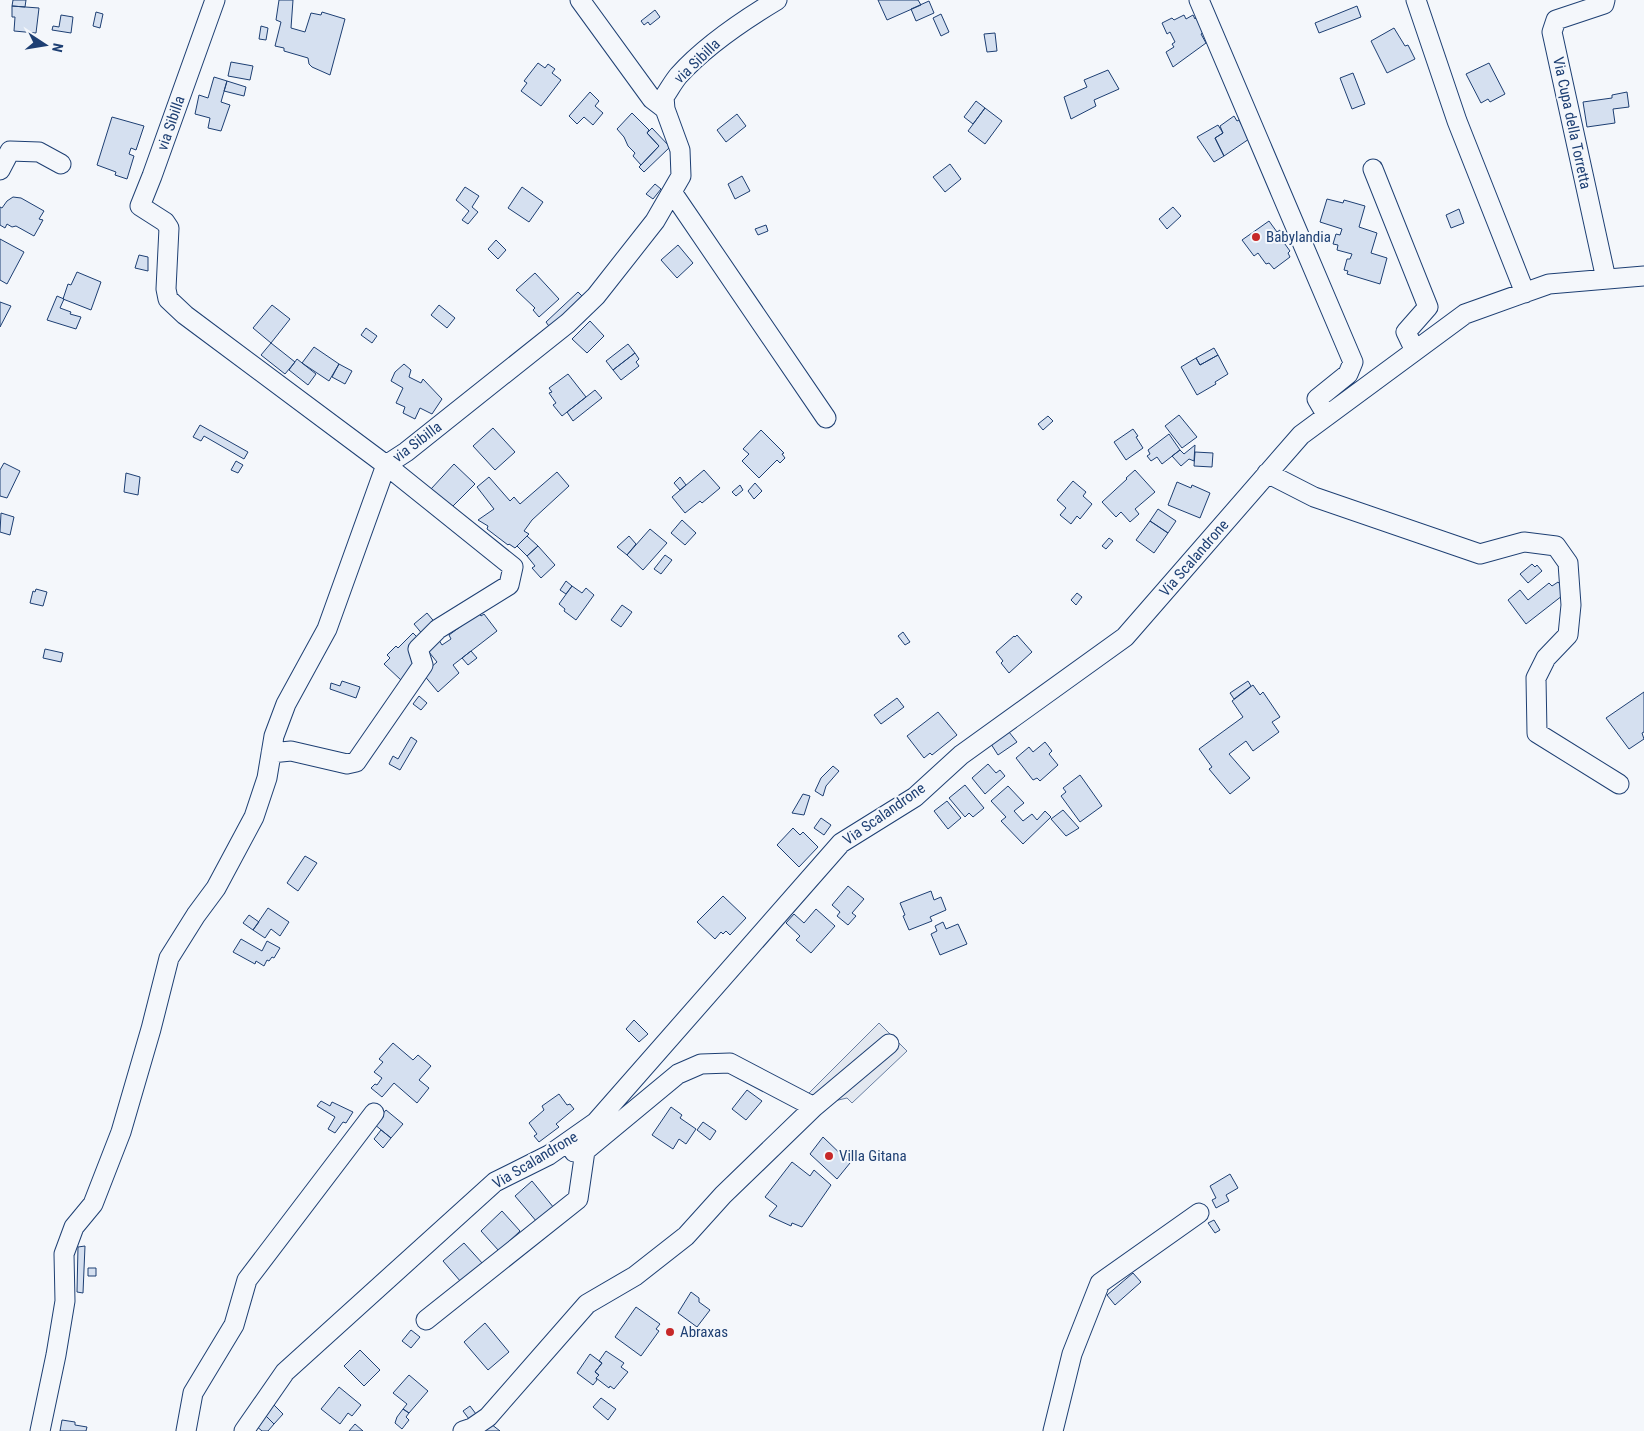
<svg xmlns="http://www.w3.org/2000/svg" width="1644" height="1431" font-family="'Roboto Condensed',sans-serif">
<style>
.parking{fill:#e3e8f0;stroke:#687fa3}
.building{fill:#d5e0f0;stroke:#1d3f73}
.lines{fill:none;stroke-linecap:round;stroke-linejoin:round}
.minor-casing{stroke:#1d3f73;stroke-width:21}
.minor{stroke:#f4f7fb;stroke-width:19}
.poi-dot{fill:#c62828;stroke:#f4f7fb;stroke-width:2}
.labels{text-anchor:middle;stroke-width:4;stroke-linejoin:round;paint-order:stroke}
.street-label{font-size:15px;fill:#1d3f73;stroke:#f4f7fb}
.poi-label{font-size:15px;fill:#1d3f73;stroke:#f4f7fb;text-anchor:start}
</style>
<rect width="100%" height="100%" fill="#f4f7fb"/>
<!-- parking -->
<path class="parking" d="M879 1023 907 1051 852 1103 847 1098 834 1101 806 1096Z"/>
<!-- building -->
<path class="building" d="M13 0H26L25 7 12 6Z
M279 0H293L291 28 305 32 311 13 321 15 322 12 345 19 330 75 312 67 309 64 308 58 284 51V48L275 46 281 22 276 20Z
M878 0H918L921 5 887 20Z
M929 1 934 13 916 21 911 9Z
M12 6 39 8 36 33 14 31 15 17H12Z
M1357 6 1361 17 1319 33 1315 23Z
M655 10 660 17 650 25 648 22 644 25 641 21Z
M96 12 103 14 100 28 93 26Z
M941 14 949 32 941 36 933 18Z
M61 15 73 17 71 33 52 30 53 26 59 27Z
M1184 15 1186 19 1193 15 1195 19 1196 18 1204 32 1201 34 1206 43 1173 67 1166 52 1174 47 1172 44 1175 42 1170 32 1167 34 1162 23 1172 18 1174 20Z
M261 26 268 28 266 40 259 39Z
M1394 28 1405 46 1408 45 1415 59 1387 73 1371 41Z
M995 33 997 51 987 52 984 34Z
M231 62 253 66 250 80 228 76Z
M538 63 545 68 548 64 555 69 552 73 561 80 541 106 521 91 527 83 524 81Z
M1489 63 1505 94 1490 102 1488 99 1481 103 1466 74Z
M1108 70 1119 89 1094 100 1096 106 1071 119 1064 97 1087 87 1084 80Z
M1353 73 1365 104 1352 109 1340 78Z
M214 77 227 81 221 102 230 105 221 131 208 128 210 118 195 114 199 95 208 98Z
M227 81 246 87 244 96 224 91Z
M590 92 599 101 595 106 603 113 593 125 584 117 577 124 569 116Z
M1627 92 1629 107 1613 109 1615 123 1587 127 1583 102 1612 98V95Z
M976 101 985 108 973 124 964 117Z
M985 108 1002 121 985 144 968 131Z
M632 113 649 130 647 133 659 146 641 165 633 156 635 153 628 146 624 137 617 129Z
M737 114 746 126 726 142 717 130Z
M1234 116 1237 121 1239 120 1249 139 1224 156 1215 138 1223 133 1220 126Z
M112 117 144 126 136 150 131 148 129 154 134 156 127 179 115 175 116 172 97 165Z
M1218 125 1223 133 1215 138 1224 156 1214 162 1197 137Z
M652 128 670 147 644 172 639 167 659 146 647 133Z
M950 164 961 179 945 192 933 177Z
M742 176 750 191 735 199 728 184Z
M655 184 661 189 653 199 646 194Z
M465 187 479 196 472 207 478 212 468 224 462 220 469 211 456 200Z
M522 187 543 202 529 222 508 208Z
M13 197 21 198 44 211 39 219 43 220 34 236 16 226 12 227 7 224 5 228 0 225V207L2 208 7 201Z
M1327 199 1343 203 1344 200 1365 206 1359 227 1377 233 1371 253 1387 258 1380 284 1347 274 1348 271 1344 270 1347 259H1350L1352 254 1337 250 1338 245 1333 244 1336 234 1340 235 1342 229 1320 222Z
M1173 207 1181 216 1167 229 1159 219Z
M1459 209 1464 223 1451 228 1446 215Z
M1269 221 1277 232 1280 230 1285 237 1282 240 1290 251 1288 253 1290 257 1274 269 1269 263 1266 264 1258 253 1254 256 1242 240Z
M766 225 768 231 758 235 755 229Z
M0 239 24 252 7 284 0 280Z
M496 240 506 250 498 259 488 249Z
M678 245 693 263 677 278 661 260Z
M139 255 148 257V271L135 268Z
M77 272 101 282 91 310 63 299 68 284 71 285Z
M535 273 559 299 539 317 533 310 535 308 516 290Z
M578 292 582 296 583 302 551 329 546 322Z
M57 296 64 299 60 308 71 312 70 314 81 317 76 329 47 320Z
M0 302 11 306 0 327Z
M272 305 290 319 271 343 253 328Z
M439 305 455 318 447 328 431 315Z
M590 321 604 336 587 353 572 339Z
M366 328 377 336 372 343 361 335Z
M271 343 295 362 285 374 261 355Z
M628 344 635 353 613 370 606 361Z
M314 347 339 364 329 381 302 363Z
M1214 348 1218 355 1200 365 1196 358Z
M635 353 639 359 636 362 639 366 621 380 613 370Z
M1218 355 1228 374 1215 382 1216 384 1197 395 1181 367 1196 358 1200 365Z
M297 359 316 374 308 385 289 370Z
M339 364 352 371 345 384 332 377Z
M404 364 411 370 409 377 421 383 423 379 442 399 432 414 420 408 415 419 403 413 405 407 396 403 403 388 391 381 395 372Z
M568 374 586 397 562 416 553 405 556 403 549 393 552 392 549 388Z
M595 390 602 398 573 421 567 412Z
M1179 415 1197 437 1182 448 1165 426Z
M1048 416 1053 421 1043 430 1038 424Z
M200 425 248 452 244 459 204 436 201 441 193 437Z
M493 428 515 452 495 470 473 446Z
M1133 429 1138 436 1136 437 1143 448 1126 460 1114 442Z
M761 430 784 453 782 454 785 458 780 463 777 460 759 478 742 461 749 454 743 449Z
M1169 434 1180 450 1162 464 1157 457 1151 461 1147 456 1150 454 1148 450Z
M1195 445 1194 461 1189 459 1181 466 1172 456 1180 450 1184 454Z
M1195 452 1213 453 1212 467 1194 466Z
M236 461 243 465 238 473 231 470Z
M4 463 20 471 7 498 0 496V470Z
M454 464 475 484 451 508 431 489Z
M704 470 720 488 702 503 700 501 685 513 672 497Z
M1135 470 1155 492 1135 509 1139 514 1130 522 1121 512 1116 517 1102 502 1127 479 1126 478Z
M557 472 569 486 532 520 524 531 529 534 515 548 509 544 508 545 487 529 488 526 478 520 494 509 477 487 489 477 510 501 514 497 520 504Z
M126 473 140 477 138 495 124 492Z
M680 477 686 485 680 490 674 483Z
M1073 481 1086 492 1083 496 1092 504 1080 519 1077 516 1071 524 1060 515 1066 508 1057 500Z
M1177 482 1191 488 1192 485 1210 493 1200 518 1168 505Z
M755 483 762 491 754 499 748 491Z
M740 485 743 490 736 496 732 492Z
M1158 509 1176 521 1168 533 1150 521Z
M1 513 14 517 10 535 0 532Z
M682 520 696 533 685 545 671 533Z
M1150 521 1168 533 1154 553 1136 540Z
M650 529 667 543 643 570 627 555Z
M527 536 538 546 527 556 517 546Z
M629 536 636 544 627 555 617 547Z
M1109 538 1113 541 1106 549 1102 546Z
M538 546 555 565 541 578 532 568 535 566 527 556Z
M665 555 672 560 661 574 654 569Z
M1532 564 1535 567 1537 565 1542 571 1528 583 1520 574Z
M566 581 572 586 566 594 560 590Z
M1558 582 1567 592 1526 624 1508 600 1520 590 1528 600 1549 583 1552 586Z
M572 586 582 593 586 588 594 595 576 620 564 611 565 609 559 604Z
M36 589 47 592 43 606 30 603 33 591 35 592Z
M1077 593 1082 597 1076 605 1071 600Z
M622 605 632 612 621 627 611 620Z
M427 613 437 625 424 636 414 624Z
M479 613 481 616 484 614 497 631 453 665 459 673 438 692 423 674 437 662 425 647 437 637 442 645 451 639 449 635Z
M903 632 910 642 905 645 898 636Z
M413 633 421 641 419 663 402 681 384 664 390 658 387 655 396 646 398 648Z
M1017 635 1032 652 1009 673 1001 663 1003 661 996 652 1014 636 1015 637Z
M45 649 63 653 61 662 43 658Z
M471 651 477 658 468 665 462 658Z
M342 681 360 687 356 698 330 689 331 683 340 686Z
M1248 681 1251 686 1234 699 1230 693Z
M1253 685 1260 695 1263 692 1280 717 1272 722 1279 732 1253 751 1246 741 1229 754 1250 778 1230 794 1209 769 1212 767 1199 749 1243 717 1232 701Z
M1644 692V732L1642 733 1644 739 1629 749 1606 718Z
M419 696 427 703 421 710 413 704Z
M897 698 904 707 881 724 874 715Z
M938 712 957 735 932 755 930 753 924 758 907 736Z
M1009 732 1017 742 998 755 991 744Z
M411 737 417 741 400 770 389 764 393 756 398 759Z
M1045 742 1052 751 1049 754 1058 765 1040 781 1037 778 1033 780 1016 758 1029 747 1033 752Z
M988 764 996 773 1000 770 1005 776 985 794 972 778Z
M833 766 839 771 826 786 823 796 815 791 821 778Z
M1080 775 1102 806 1080 822 1061 796 1066 792 1063 788Z
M965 785 984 808 973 817 969 813 965 817 949 798Z
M1008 786 1024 803 1014 811 1023 821 1032 814 1037 820 1045 811 1051 817 1023 844 1001 821 1006 817 991 801Z
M803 794 810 796 804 815 792 813Z
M947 801 961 818 948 829 934 811Z
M1063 810 1079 828 1066 836 1051 819Z
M821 818 831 825 824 835 814 828Z
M793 828 800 835 803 832 818 847 799 867 777 845Z
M305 856 317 863 298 891 287 883Z
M848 886 864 899 852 913 856 916 848 925 837 916 840 912 832 905Z
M931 891 934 900 941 897 946 910 930 917 932 921 909 930 903 916 905 915 900 903Z
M723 896 746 918 730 935 726 931 723 934 721 932 715 939 697 922Z
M268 908 289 922 280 936 271 929 265 938 253 930Z
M816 909 835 926 811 953 796 940 800 936 786 923 794 914 804 923Z
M249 915 259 922 253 930 243 923Z
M943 922 946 929 958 924 967 944 940 955 931 934 937 931 935 926Z
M241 939 262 951 267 941 280 948 274 958 272 957 269 961 267 960 264 966 256 961 255 964 233 952Z
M634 1020 648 1034 639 1042 626 1029Z
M393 1043 413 1060 418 1055 431 1066 419 1080 429 1088 417 1103 394 1083 382 1097 371 1088 375 1084 377 1085 382 1078 374 1072 383 1062 379 1059Z
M747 1090 762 1101 746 1120 732 1109Z
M559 1094 567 1105 570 1104 574 1109 556 1124 559 1127 539 1142 534 1136 537 1134 529 1123 544 1110 542 1106Z
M321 1101 330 1106 332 1102 353 1112 346 1123 343 1122 335 1133 328 1129 335 1117 317 1106Z
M671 1107 682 1115 680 1118 696 1129 686 1144 679 1139 673 1149 652 1135Z
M386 1110 403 1124 391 1138 374 1124Z
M703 1122 716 1131 710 1140 697 1130Z
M381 1130 391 1138 383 1148 374 1139Z
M823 1137 850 1163 837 1179 810 1154Z
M792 1162 810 1176 814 1170 831 1185 802 1227 792 1223 791 1226 769 1216 777 1206 765 1197Z
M1230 1174 1238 1188 1226 1195 1229 1201 1216 1208 1212 1200 1216 1198 1210 1186Z
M532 1181 554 1208 537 1222 515 1196Z
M502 1211 520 1231 499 1251 481 1231Z
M1214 1220 1220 1230 1215 1233 1208 1223Z
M464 1243 483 1264 461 1282 443 1261Z
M85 1246 83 1293 77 1292 78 1247Z
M88 1268H96V1276H88Z
M1133 1273 1141 1282 1115 1305 1107 1295Z
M691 1292 699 1298V1302L710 1310 697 1327 678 1313Z
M636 1307 660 1324 656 1329 659 1331 641 1356 615 1337Z
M485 1323 509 1352 488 1370 464 1342Z
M411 1330 420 1337 411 1348 402 1341Z
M360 1350 380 1370 364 1386 344 1366Z
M606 1351 624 1363 621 1367 628 1372 614 1389 610 1386 609 1388 596 1378 599 1375 595 1372 602 1363 599 1361Z
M590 1354 602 1363 595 1372 599 1375 596 1378 597 1380 593 1385 577 1373Z
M409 1375 428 1391 409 1413 403 1409 407 1404 393 1393Z
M339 1387 361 1405 352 1416 348 1413 340 1424 321 1409Z
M601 1398 616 1409 608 1420 593 1407Z
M272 1403 283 1414 274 1424 264 1414Z
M470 1406 476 1414 469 1419 463 1411Z
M403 1409 409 1413 406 1417 409 1420 402 1429 395 1423 397 1417Z
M264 1414 274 1424 268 1431H262L255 1425Z
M62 1420 75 1422V1425L87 1427 86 1431H60Z
M355 1424 363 1431H349Z
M491 1424 500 1431H485Z"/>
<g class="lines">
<defs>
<path id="minor" d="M215 0 152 176 140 206 165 222 169 228 166 289 168 299 185 315 386 465 406 452 568 323 596 296 655 221 681 176 680 150 665 109 664 97C669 90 673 82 679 75 706 45 742 21 777 0
M580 0 652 99 665 109
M1199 0 1353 362 1348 374 1317 399 1327 416
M1416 0 1457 121 1525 293
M1605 0 1604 4 1556 20 1552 32 1606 279
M1373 169 1428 307 1406 332 1415 351
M0 170 10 151 39 152 61 164
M672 192 826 418
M1267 473 1314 497 1480 554 1524 542 1556 546 1568 563 1571 605 1568 635 1546 658 1536 678 1537 733 1619 784
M814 1107 889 1044
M426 1320 578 1199 585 1151 574 1152
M40 1431 56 1355 65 1301 64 1254 74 1227 93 1204 121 1132 151 1029 169 958 196 915 216 888 254 817 267 778 274 736 286 704 327 629 386 465 513 567 509 585 438 629 418 649 423 665 356 762 347 764 291 751 271 753
M186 1431 193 1393 234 1325 247 1280 374 1113
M244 1431 285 1372 495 1182 549 1155 596 1122 841 843 915 797 961 755 1125 637 1301 435 1465 314 1549 284 1644 276
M463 1431 472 1428 488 1417 587 1304 635 1276 686 1236 723 1195 814 1107 730 1063 701 1064 678 1074 585 1151
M1053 1431 1072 1354 1100 1283 1199 1213"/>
</defs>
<!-- minor casing -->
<use href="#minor" class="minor-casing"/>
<!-- minor -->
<use href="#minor" class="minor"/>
</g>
<!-- markers -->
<g class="poi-dot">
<circle cx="1256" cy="237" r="5"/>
<circle cx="829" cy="1156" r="5"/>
<circle cx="670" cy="1332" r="5"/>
</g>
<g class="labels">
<!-- street labels -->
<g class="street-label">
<text transform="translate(697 61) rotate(-44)" y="5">via Sibilla</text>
<text transform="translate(171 123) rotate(-71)" y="5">via Sibilla</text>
<text transform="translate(1572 123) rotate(78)" y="5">Via Cupa della Torretta</text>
<text transform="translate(417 442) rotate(-37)" y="5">via Sibilla</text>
<text transform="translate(1194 558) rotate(-49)" y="5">Via Scalandrone</text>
<text transform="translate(884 814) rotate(-35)" y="5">Via Scalandrone</text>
<text transform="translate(535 1160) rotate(-31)" y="5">Via Scalandrone</text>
</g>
<!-- poi labels -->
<g class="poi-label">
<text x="1266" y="242">Babylandia</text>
<text x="839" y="1161">Villa Gitana</text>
<text x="680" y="1337">Abraxas</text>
</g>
</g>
<!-- north arrow -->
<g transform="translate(45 45) rotate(102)" stroke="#f4f7fb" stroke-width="4" paint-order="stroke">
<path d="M0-4L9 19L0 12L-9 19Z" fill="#1d3f73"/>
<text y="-8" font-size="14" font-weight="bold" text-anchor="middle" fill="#1d3f73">N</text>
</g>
</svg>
